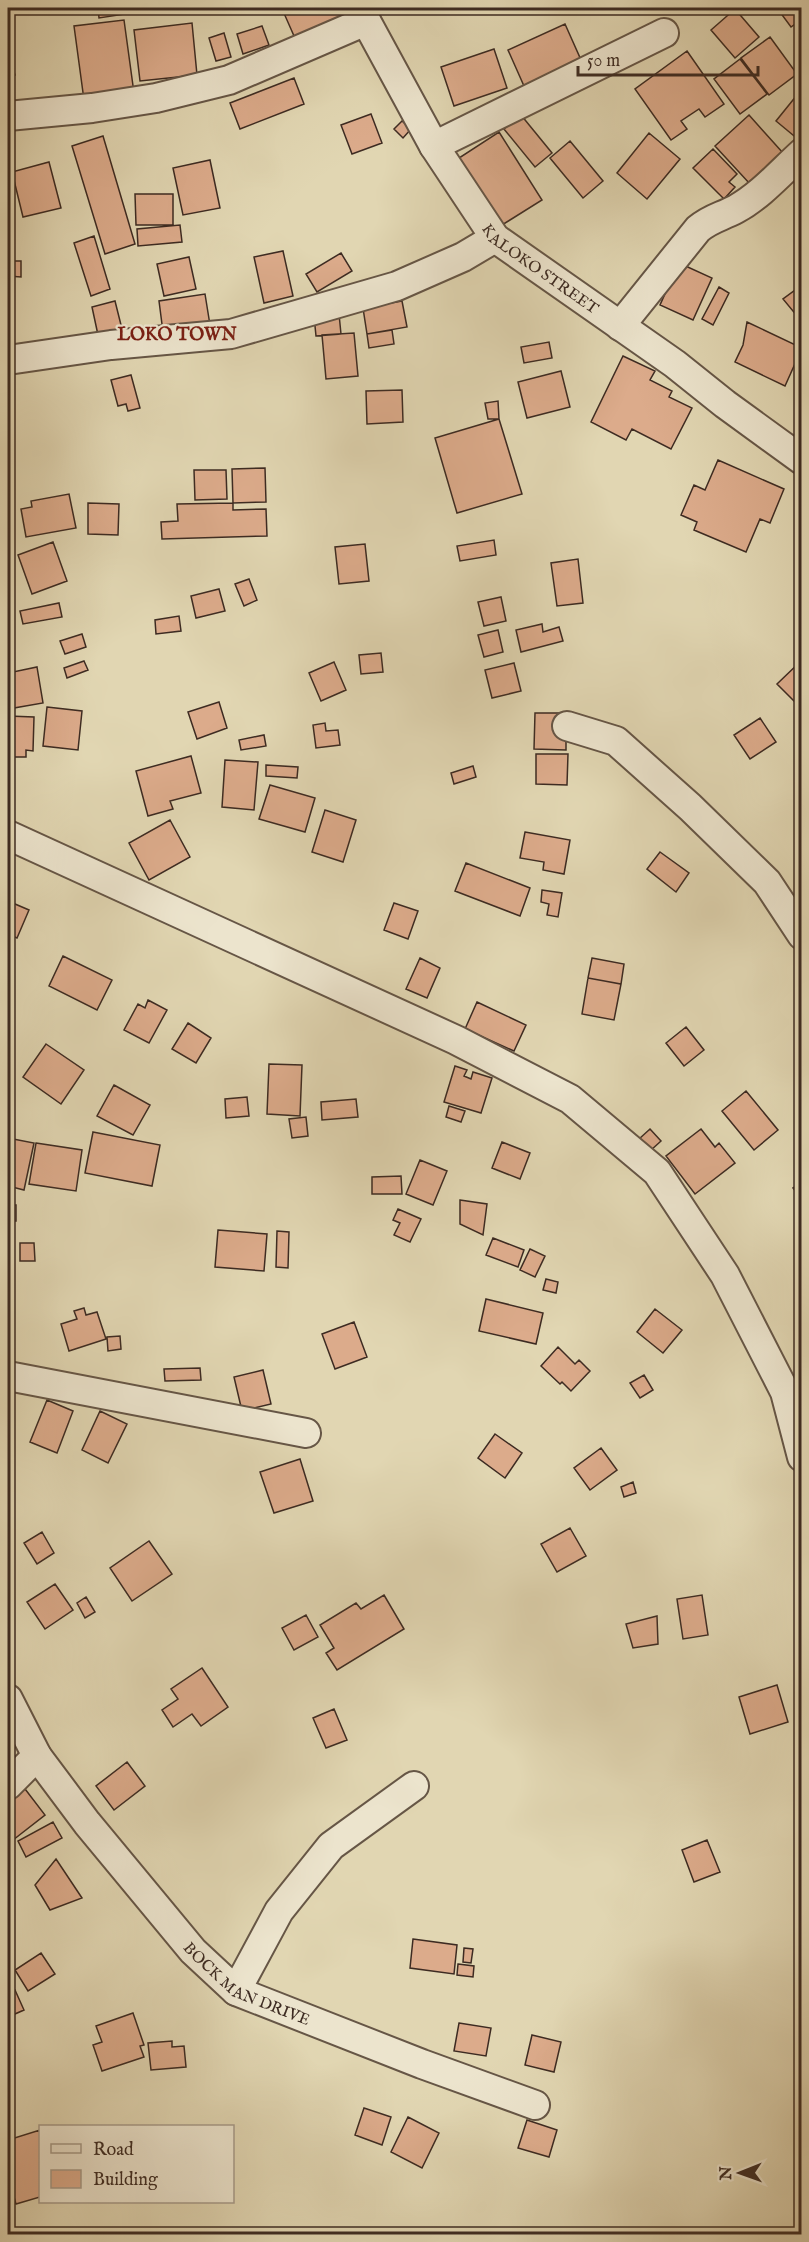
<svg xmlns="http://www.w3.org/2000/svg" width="809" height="2242" font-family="'IM FELL English',serif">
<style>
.building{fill:#dcab8b;stroke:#3d2b22;stroke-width:1.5}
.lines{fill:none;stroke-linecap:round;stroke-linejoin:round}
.minor-casing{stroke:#665646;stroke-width:32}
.minor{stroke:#ece4cd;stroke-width:28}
.labels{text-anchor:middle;stroke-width:4.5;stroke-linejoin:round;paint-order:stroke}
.street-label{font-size:16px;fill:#3d2b22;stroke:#ece4cd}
.neighbourhood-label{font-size:18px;font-weight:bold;fill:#7a1f14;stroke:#ece4cd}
</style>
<rect width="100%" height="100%" fill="#e1d6b2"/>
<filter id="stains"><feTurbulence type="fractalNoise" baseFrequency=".00333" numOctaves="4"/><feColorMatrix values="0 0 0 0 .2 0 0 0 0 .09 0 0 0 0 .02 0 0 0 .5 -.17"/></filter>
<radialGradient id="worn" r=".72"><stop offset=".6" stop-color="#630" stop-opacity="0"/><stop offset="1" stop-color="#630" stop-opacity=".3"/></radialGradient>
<!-- building -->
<path class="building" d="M98 8H131L132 13 99 18Z
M290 8H345L352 22 298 45 283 11Z
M777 8H802V19L791 27Z
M735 9 759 37 735 58 711 30Z
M124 20 134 93 84 100 74 26Z
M192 23 197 75 140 81 134 30Z
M565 24 581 60 524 86 508 50Z
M262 26 269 45 243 54 237 34Z
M224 33 231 57 216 61 209 38Z
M770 37 797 74 769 95 741 58Z
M494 49 507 88 454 106 441 67Z
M8 51 15 75 8 77Z
M687 51 724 104 705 117 699 109 681 121 687 129 671 140 635 89Z
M740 59 767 94 740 114 714 79Z
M294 78 304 104 240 129 230 103Z
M797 95 802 98V137L799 140 776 121Z
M371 114 382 143 352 154 341 125Z
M521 115 552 153 535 167 504 129Z
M749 115 783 153 750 184 715 146Z
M402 121 411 129 403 138 394 129Z
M499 132 542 200 502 225 459 158Z
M649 133 680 159 647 199 617 173Z
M103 136 135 244 105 254 72 146Z
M570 141 603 181 583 198 550 158Z
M713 149 737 174 729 182 735 187 724 199 693 168Z
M210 160 220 208 183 215 173 168Z
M49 162 61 208 23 217 12 172Z
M135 194H173V225H136Z
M180 225 182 242 138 246 137 229Z
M94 236 110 289 91 296 74 243Z
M283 251 293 296 264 303 254 257Z
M341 253 352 271 317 292 306 274Z
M189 257 196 289 164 296 157 264Z
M8 261H21V277L8 276Z
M679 263 712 278 693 320 660 305Z
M802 285V322L783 299Z
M719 287 729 293 713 325 702 319Z
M205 294 210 325 163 332 159 301Z
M115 301 122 329 98 335 92 307Z
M402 301 407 327 367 334 363 308Z
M339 314 341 334 316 336 314 316Z
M747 322 802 348 785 386 735 362 743 345Z
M392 330 394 344 369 348 367 334Z
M354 333 358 376 326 379 322 335Z
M549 342 552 358 524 363 521 347Z
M623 356 655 371 650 380 672 391 669 397 692 408 671 449 632 429 626 440 591 422Z
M561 371 570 407 527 418 518 382Z
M131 375 140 408 128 411 126 404 118 406 111 380Z
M402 390 403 422 367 424 366 391Z
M498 401 499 419H488L485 403Z
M499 419 522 494 457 513 435 438Z
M718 460 784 489 770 523 760 519 746 552 694 530 697 522 681 515 694 485 705 490Z
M265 468 266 502 233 503 232 469Z
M194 470H226L227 499 195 500Z
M69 494 76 528 26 537 21 509 32 507 31 501Z
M88 503 119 504 118 535 88 534Z
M233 503V510L266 509 267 536 162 539 161 522 178 521 177 504Z
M494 540 496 555 460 561 457 546Z
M53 542 67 581 32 594 18 555Z
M365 544 369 581 339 584 335 547Z
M578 559 583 603 557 606 551 563Z
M249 579 257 600 244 606 235 584Z
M219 589 225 611 196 618 191 596Z
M501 597 506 621 484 626 478 602Z
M59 603 62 617 23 624 20 611Z
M179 616 181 631 156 634 155 620Z
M542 624 543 632 559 627 563 641 521 652 516 630Z
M498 630 503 652 484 657 478 635Z
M82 634 86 647 65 654 60 641Z
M381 653 383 672 361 674 359 655Z
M802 660V709L777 684Z
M84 661 88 670 67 678 64 668Z
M334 662 346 690 321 701 309 673Z
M514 663 521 691 492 698 485 670Z
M37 667 43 703 8 709V673Z
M219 702 227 728 197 739 188 712Z
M47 707 82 711 78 750 43 746Z
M535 713H566V750L534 749Z
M8 716 34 717 33 751 26 750V757H13L14 747H8Z
M760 718 776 742 750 759 734 735Z
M325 723 326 731 338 730 340 745 316 748 313 725Z
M264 735 266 746 241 750 239 740Z
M536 754H568L567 785 536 784Z
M191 756 201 793 170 801 173 809 148 816 136 771Z
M225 760 258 762 254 810 222 807Z
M266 765 298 767 297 778 266 776Z
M473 766 476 777 454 784 451 773Z
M270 785 315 798 305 832 259 819Z
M325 810 356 820 343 862 312 852Z
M170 820 190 857 149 880 129 843Z
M525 832 570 840 564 874 543 870 544 862 520 858Z
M660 852 689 873 676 892 647 869Z
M466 863 530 888 520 916 455 891Z
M542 890 562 893 558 917 547 915 549 904 541 902Z
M8 901 29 910 17 938 8 934Z
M394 903 418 911 408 939 384 930Z
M63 956 112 980 97 1010 49 986Z
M420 958 440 968 427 998 406 989Z
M592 958 624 964 621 984 588 978Z
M588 978 621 984 614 1020 582 1014Z
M148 1000 167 1010 149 1043 124 1030 138 1004 145 1008Z
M477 1002 526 1025 514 1051 465 1029Z
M188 1023 211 1038 196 1063 172 1049Z
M686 1027 704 1050 684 1066 666 1043Z
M46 1044 84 1070 61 1104 23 1077Z
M269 1064 302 1065 300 1116 267 1114Z
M455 1066 467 1070 464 1076 471 1079 473 1072 492 1078 481 1113 444 1102Z
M114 1085 150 1105 133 1135 97 1116Z
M746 1091 778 1130 754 1150 722 1111Z
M247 1097 249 1116 226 1118 225 1099Z
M356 1099 358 1117 322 1120 321 1102Z
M449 1106 465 1111 461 1122 446 1117Z
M306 1117 308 1136 292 1138 289 1119Z
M650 1129 661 1141 650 1151 639 1139Z
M701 1129 715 1147 719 1143 735 1163 695 1194 666 1156Z
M93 1132 160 1145 152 1186 85 1173Z
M8 1138 34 1143 24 1190 8 1186Z
M502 1142 530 1153 520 1179 492 1168Z
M36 1143 82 1150 76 1191 29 1184Z
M420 1160 447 1171 433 1205 406 1194Z
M401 1176 402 1194H372V1177Z
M802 1182V1200L793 1188Z
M460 1200 487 1204 483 1235 460 1224Z
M8 1205H16V1221H8Z
M398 1209 421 1219 410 1242 394 1235 400 1223 393 1220Z
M218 1230 267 1234 264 1271 215 1267Z
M277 1231 289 1232 288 1268 276 1267Z
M493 1238 524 1250 518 1267 486 1255Z
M20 1243H34L35 1261H20Z
M530 1249 545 1256 535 1277 520 1270Z
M546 1279 558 1282 556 1293 543 1290Z
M486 1299 543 1313 536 1344 479 1331Z
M84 1308 86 1315 97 1312 106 1339 69 1351 61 1324 77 1319 74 1311Z
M655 1309 682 1330 663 1353 637 1332Z
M354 1322 367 1357 335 1369 322 1334Z
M120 1336 121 1349 108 1351 107 1337Z
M558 1347 575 1364 579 1360 590 1371 571 1391 562 1382 560 1384 541 1366Z
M200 1368 201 1380 165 1381 164 1369Z
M263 1370 271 1404 242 1411 234 1377Z
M644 1375 653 1390 640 1398 630 1383Z
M47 1400 73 1411 57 1453 30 1442Z
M100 1411 127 1424 108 1463 82 1450Z
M495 1434 522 1453 505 1478 478 1458Z
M601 1448 617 1470 590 1490 574 1468Z
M300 1459 313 1501 274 1513 260 1472Z
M633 1482 636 1493 624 1497 621 1487Z
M570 1528 586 1556 557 1572 541 1544Z
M42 1532 54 1553 37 1564 24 1543Z
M149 1541 172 1574 132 1601 110 1568Z
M55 1584 73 1610 45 1629 27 1602Z
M384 1595 404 1629 337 1670 326 1653 334 1648 320 1625 356 1603 361 1609Z
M702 1595 708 1635 683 1639 677 1599Z
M86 1597 95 1612 85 1618 77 1603Z
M306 1615 318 1637 294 1650 282 1628Z
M657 1616 658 1644 633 1648 626 1624Z
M202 1668 228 1707 201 1726 192 1714 173 1727 162 1710 178 1699 171 1689Z
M777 1685 788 1722 750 1734 739 1697Z
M334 1709 347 1740 326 1748 313 1718Z
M127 1762 145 1786 114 1810 96 1786Z
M22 1785 45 1815 13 1840 8 1833V1796Z
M53 1822 62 1838 26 1857 18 1841Z
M707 1840 720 1872 694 1882 682 1850Z
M56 1859 82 1898 50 1910 35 1885Z
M413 1939 457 1945 454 1974 410 1968Z
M464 1948 473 1949 471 1963 463 1962Z
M41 1953 55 1974 28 1991 15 1970Z
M458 1964 474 1966 473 1977 457 1975Z
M15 1990 24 2010 8 2017V1993Z
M133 2013 144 2045 140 2046 144 2057 102 2071 93 2045 102 2042 96 2026Z
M459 2023 491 2028 486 2056 454 2051Z
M532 2035 561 2042 554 2072 525 2065Z
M172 2041V2047L184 2046 186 2067 151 2070 148 2043Z
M364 2108 391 2117 382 2145 355 2135Z
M408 2117 439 2133 422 2168 391 2152Z
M527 2120 557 2130 549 2157 518 2148Z
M40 2130V2197L16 2204 8 2176V2140Z"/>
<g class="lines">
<defs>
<g id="minor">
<path id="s1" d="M359 8 434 146 495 238 675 364 725 404 802 460"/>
<path d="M8 116 92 108 156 98 229 80 366 21"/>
<path d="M434 146 664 33"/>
<path d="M620 326 698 229C711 218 721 217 736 209 760 196 781 172 802 153"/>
<path d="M8 360 111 345 231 334 397 286 463 257 495 238"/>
<path d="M567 726 616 741 690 807 767 882 802 935"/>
<path d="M8 835 456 1040 570 1099 657 1172 725 1275 785 1392 802 1457"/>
<path d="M8 1376 306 1433"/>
<path id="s2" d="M8 1699 37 1756 87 1823 193 1951 236 1991 422 2064 535 2105"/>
<path d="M8 1785 37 1756"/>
<path d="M236 1991 279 1911 331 1846 414 1786"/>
</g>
</defs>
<!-- minor casing -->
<use href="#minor" class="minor-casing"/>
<!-- minor -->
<use href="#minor" class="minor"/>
</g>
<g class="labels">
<!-- street labels -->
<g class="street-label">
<text dy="6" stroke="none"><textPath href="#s1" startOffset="322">KALOKO STREET</textPath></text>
<text dy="6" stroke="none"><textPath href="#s2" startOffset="378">BOCK MAN DRIVE</textPath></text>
</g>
<!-- neighbourhood labels -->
<g class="neighbourhood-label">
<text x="177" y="340">LOKO TOWN</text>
</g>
</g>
<!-- margin -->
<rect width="809" height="2242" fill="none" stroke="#e1d6b2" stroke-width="30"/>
<rect x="9" y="9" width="791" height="2224" fill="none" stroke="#3d2b22" stroke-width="3"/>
<rect x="15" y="15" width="779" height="2212" fill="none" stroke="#3d2b22" stroke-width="1.5"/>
<!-- legend -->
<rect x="39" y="2125" width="195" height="78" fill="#ece4cd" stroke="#a69a89" stroke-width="1.5"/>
<rect x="51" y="2144" width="30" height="9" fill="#ece4cd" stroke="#a69a89" stroke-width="1.5"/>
<text x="93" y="2155" font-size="18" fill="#3d2b22">Road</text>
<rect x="51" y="2170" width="30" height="18" fill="#dcab8b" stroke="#a69a89" stroke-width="1.5"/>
<text x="93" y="2185" font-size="18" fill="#3d2b22">Building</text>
<!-- north arrow -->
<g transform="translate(740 2173) rotate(269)" stroke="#ece4cd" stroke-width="4.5" paint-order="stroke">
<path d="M0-4.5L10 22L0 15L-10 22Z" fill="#3d2b22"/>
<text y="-9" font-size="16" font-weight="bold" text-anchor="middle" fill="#3d2b22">N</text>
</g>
<!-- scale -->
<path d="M578 66v9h180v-9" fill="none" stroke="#3d2b22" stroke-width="3"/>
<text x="587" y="66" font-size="18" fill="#3d2b22" stroke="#ece4cd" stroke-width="4.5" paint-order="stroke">50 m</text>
<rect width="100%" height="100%" filter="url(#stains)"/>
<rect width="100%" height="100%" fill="url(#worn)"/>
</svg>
